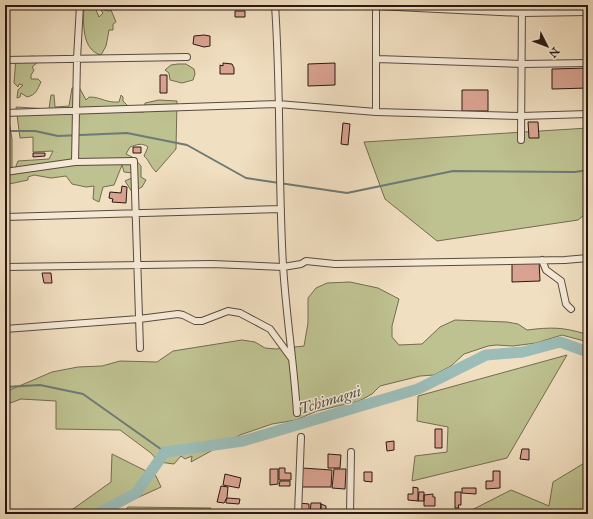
<svg xmlns="http://www.w3.org/2000/svg" width="593" height="519" font-family="'IM FELL Great Primer',serif">
<style>
.green{fill:#bec190;stroke:#736c50}
.lines{fill:none;stroke-linecap:round;stroke-linejoin:round}
.stream{stroke:#6d7a75;stroke-width:2}
.river{stroke:#9bbcb7;stroke-width:11}
.building{fill:#daa291;stroke:#281811}
.minor-casing{stroke:#5a4a3d;stroke-width:8}
.minor{stroke:#f6ead7;stroke-width:6}
.labels{text-anchor:middle;stroke-width:3;stroke-linejoin:round;paint-order:stroke}
.water-label{font-size:15px;font-style:italic;fill:#50514b;stroke:#f6ead7}
</style>
<rect width="100%" height="100%" fill="#f1dfc1"/>
<filter id="stains"><feTurbulence type="fractalNoise" baseFrequency=".005" numOctaves="4"/><feColorMatrix values="0 0 0 0 .2 0 0 0 0 .09 0 0 0 0 .02 0 0 0 .5 -.17"/></filter>
<radialGradient id="worn" r=".72"><stop offset=".6" stop-color="#630" stop-opacity="0"/><stop offset="1" stop-color="#630" stop-opacity=".3"/></radialGradient>
<!-- green -->
<path class="green" d="M90 5H94L99 17 103 13 100 9 109 11 111 10 116 22 113 24V30H109L106 46 101 55C82 50 83 24 84 7L91 8Z
M34 56 38 62 32 67 34 70 31 75V79H38L41 82C37 90 36 95 27 97L21 93 20 97 17 98 18 90 23 85 19 84 18 87 14 83 16 58Z
M178 64H186L194 69 195 74 193 80 182 83 170 80 169 73 165 70 171 65Z
M79 87 86 100 89 97C102 97 105 103 119 102L121 95 123 97V101L127 105V112H144L145 103 159 100 177 101 176 149 156 172C150 166 149 160 144 156L148 147C142 142 136 145 130 147L126 154 134 158 141 166V177L146 180 142 187 132 192 125 181 134 177 133 173 124 172 122 165 114 185 103 187 99 202 93 199 94 186 86 187 72 184 66 176 51 178 34 175 28 177V180L9 184 5 181V176L13 174 18 161 49 159 53 151 33 152V137L20 138 16 107 49 109 51 95H54L55 107 69 106 72 88Z
M5 121H9L12 139V168H5Z
M588 128V212L578 220 437 241 385 199 364 142Z
M350 282 378 288 399 299 392 326V337L399 345 422 344 440 327 455 320 507 322 518 324 527 330C552 327 562 327 586 334L588 342 562 335 536 343 513 346 496 345 488 346 464 354 451 366 434 375 420 376 380 386 372 394 359 401 317 411 296 420 272 424 240 435 191 462 192 456 185 459 181 456 174 464 159 462 151 453 120 430 56 429V401L21 399 5 405V392L52 372 78 367 102 366 120 361 157 362 173 351 242 340 255 342 265 348 276 349 304 346 308 323V298L316 288 327 283Z
M567 355 507 458 412 481 415 456 447 452 448 427 417 421 418 396Z
M112 454 156 476 161 487 102 514H66L111 482Z
M586 462 588 470V514H464L511 490 549 506 553 482Z
M128 507 211 508V514H122Z"/>
<g class="lines">
<!-- stream -->
<path class="stream" d="M5 131H35L58 136 127 133 187 145 246 178 347 193 453 171 575 172 588 170
M5 387 40 385 83 394 165 452"/>
<!-- river -->
<path class="river" d="M97 514 136 493 165 452 243 441 418 389 486 355 523 352 560 342 588 352"/>
</g>
<!-- building -->
<path class="building" d="M235 11H245V17H235Z
M204 35 210 36V46L204 47 193 44 194 36Z
M223 63 232 64 234 68V74H220V65L223 66Z
M335 63V85L308 86V64Z
M588 68V88L552 89V69Z
M160 75H167V93H160Z
M462 90H488V111H462Z
M528 122H538L539 138H529Z
M343 123 350 124 348 145 341 144Z
M133 147H141V153H133Z
M33 153H45V156L33 157Z
M122 186 127 187 126 203 112 202 113 199 109 198 110 192 121 193Z
M512 261H539L540 281 512 282Z
M42 273H51L52 283H44Z
M435 429H442V448H435Z
M394 441V450L387 451 386 442Z
M522 449H529V460L520 459Z
M328 454 341 455 340 468H328Z
M279 468H285V473H291V480H279Z
M302 468 332 470 331 487H301Z
M270 469H278V484L270 485Z
M334 469H346L345 489 332 488Z
M493 471H500V488L486 489V481H493Z
M364 472H372V482L364 481Z
M225 474 241 478 239 488 223 485Z
M280 481H290V486H279Z
M221 486 228 487 227 498 224 503 217 502Z
M413 487 418 488V501L408 500V494H413Z
M462 488H476V494L462 493Z
M419 492H424V501H418Z
M455 492H461V505H458L459 508H455Z
M433 494V497H435V506H424V495Z
M228 498 240 499 239 504 226 503V499Z
M299 503 309 504V514L299 513Z
M311 503H321L320 514H310Z
M321 504 326 506V510L329 512V514H321Z"/>
<g class="lines">
<defs>
<path id="minor" d="M169 5 275 6
M275 5C281 92 278 179 283 265 286 315 294 364 297 413
M5 6 43 5
M376 6 522 13 588 12
M377 59 522 64 588 63
M5 60 187 57
M376 112V5
M5 113 278 104 376 112 521 116 588 114
M521 140 522 5
M75 162 77 59 80 5
M5 172 75 162 134 161 140 348
M5 217 281 209
M542 260 546 270 561 281 566 304 571 309
M5 267 212 264 283 267 301 264 306 261 335 264 565 260 588 258
M5 329 139 319 178 314 183 315 195 321H202L228 311 240 313 270 329 292 359
M298 514 301 437
M350 514 351 452"/>
</defs>
<!-- minor casing -->
<use href="#minor" class="minor-casing"/>
<!-- minor -->
<use href="#minor" class="minor"/>
</g>
<g class="labels">
<!-- water labels -->
<g class="water-label">
<text transform="translate(330 400) rotate(-17)" y="5">Tchimagni</text>
</g>
</g>
<!-- margin -->
<rect width="593" height="519" fill="none" stroke="#f1dfc1" stroke-width="20"/>
<rect x="6" y="6" width="581" height="507" fill="none" stroke="#281811" stroke-width="2"/>
<rect x="10" y="10" width="573" height="499" fill="none" stroke="#281811"/>
<!-- north arrow -->
<g transform="translate(547 46) rotate(132)" stroke="#f6ead7" stroke-width="3" paint-order="stroke">
<path d="M0-3L7 15L0 10L-7 15Z" fill="#281811"/>
<text y="-6" font-size="11" font-weight="bold" text-anchor="middle" fill="#281811">N</text>
</g>
<rect width="100%" height="100%" filter="url(#stains)"/>
<rect width="100%" height="100%" fill="url(#worn)"/>
</svg>
